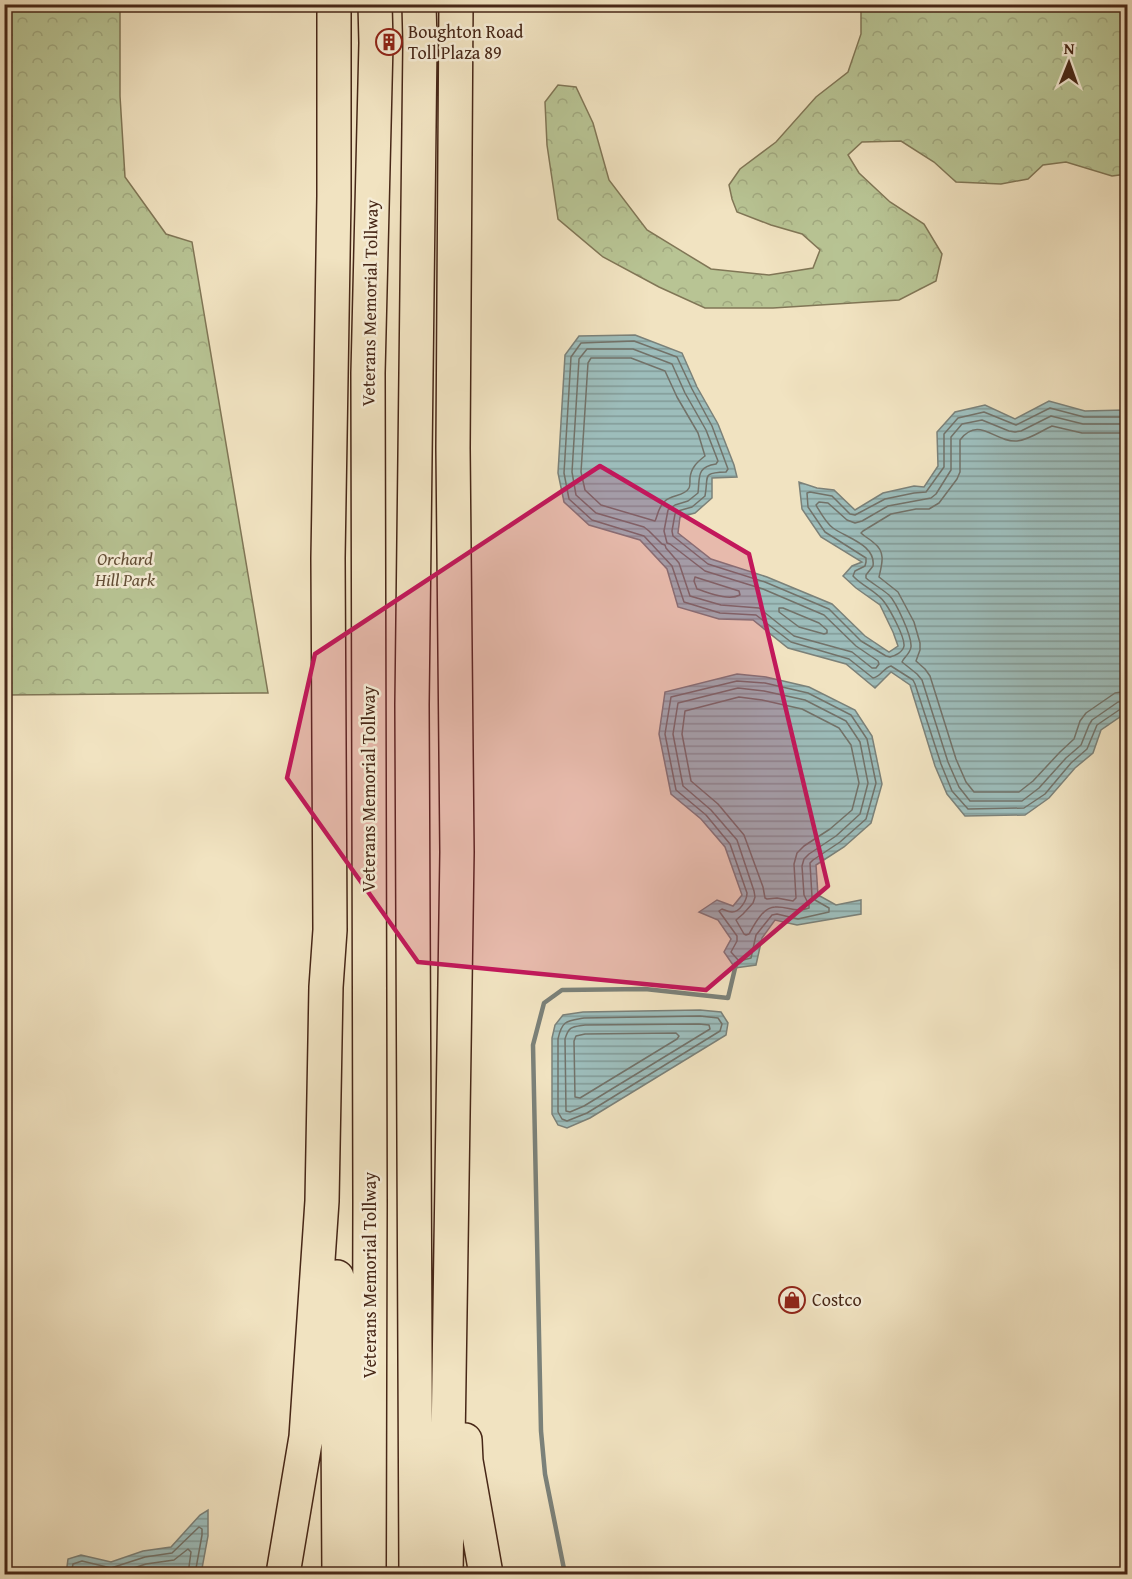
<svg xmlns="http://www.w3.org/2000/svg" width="1132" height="1579" font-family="'Gentium Book Plus',serif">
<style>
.forest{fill:url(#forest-crowns);stroke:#807656;stroke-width:1.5}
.water{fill:url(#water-rules);stroke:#7b8179;stroke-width:1.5}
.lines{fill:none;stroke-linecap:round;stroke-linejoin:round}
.shore{stroke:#727269;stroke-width:1.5}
.stream{stroke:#7b8179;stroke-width:4.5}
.highway-casing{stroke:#472717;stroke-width:36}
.highway{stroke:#f1e3c1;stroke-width:33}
.marked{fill:#c2185b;fill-opacity:0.2;stroke:#c2185b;stroke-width:4.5;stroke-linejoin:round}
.labels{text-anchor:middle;stroke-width:5;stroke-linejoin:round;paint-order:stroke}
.poi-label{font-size:18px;fill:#472717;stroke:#f6edd7;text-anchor:start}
.street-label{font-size:18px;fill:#472717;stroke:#f6edd7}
.park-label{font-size:18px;font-style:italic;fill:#634e36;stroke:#f6edd7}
</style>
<defs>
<pattern id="forest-crowns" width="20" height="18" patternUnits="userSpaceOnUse" patternTransform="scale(1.5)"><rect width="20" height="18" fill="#b8c494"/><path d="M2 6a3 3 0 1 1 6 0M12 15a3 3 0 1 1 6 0" fill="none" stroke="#a0a87f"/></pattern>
<pattern id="water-rules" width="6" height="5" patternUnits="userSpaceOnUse" patternTransform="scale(1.5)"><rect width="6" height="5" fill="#9dbdbb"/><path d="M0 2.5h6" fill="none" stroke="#829a97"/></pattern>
</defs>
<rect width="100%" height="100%" fill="#f1e3c1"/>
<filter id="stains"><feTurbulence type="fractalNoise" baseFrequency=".00333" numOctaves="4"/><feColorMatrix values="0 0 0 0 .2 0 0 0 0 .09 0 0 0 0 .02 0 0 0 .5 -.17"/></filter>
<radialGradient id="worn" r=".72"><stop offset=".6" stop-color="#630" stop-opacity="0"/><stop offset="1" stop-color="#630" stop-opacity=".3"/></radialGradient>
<!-- forest -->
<path class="forest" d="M861 5H1127V174L1112 176 1066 162 1043 165 1028 179 1001 184 956 182 934 162 901 141 862 142 848 155 859 173 890 202 924 224 942 254 936 281 899 300 773 308H705L659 287 603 257 558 219 547 145 545 102 558 85 576 87 593 123 609 180 647 230 711 269 769 275 813 268 820 250 802 234 771 225 737 212 732 199 729 185 740 169 776 142 816 97 848 72 861 34Z
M120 6V96L125 177 166 234 192 242 268 693 5 695V7Z"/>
<!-- water -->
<path class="water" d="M635 335 682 353 697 387 718 424 734 465 737 477 712 478V498L695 513 680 517 678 533 711 559 767 577 832 604 865 636 889 652 898 646 893 632 880 605 856 588 843 576 852 566 862 562 821 537 802 509 799 482 817 488 834 490 855 510 883 493 914 486 924 487 938 466 937 432 955 412 985 405 1015 419 1049 401 1085 411 1124 410 1127 412V712L1101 730 1093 753 1075 768 1049 798 1025 815 965 816 947 794 935 766 910 685 891 672 875 688 846 664 788 648 753 620 719 619 678 607 667 569 640 540 589 525 564 502 558 473 565 355 579 336Z
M737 674 766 677 809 687 855 710 872 736 882 784 871 823 844 847 816 865 818 895 836 905 861 900V914L797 925 775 920 762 938 756 965 735 968 724 952 731 939 718 920 699 912 717 900 733 906 742 895 725 847 701 819 671 794 659 734 665 692Z
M700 1010 721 1012 728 1023 726 1035 590 1118 567 1128 558 1125 552 1114V1038L555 1025 563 1015 583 1012Z
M208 1510V1536L201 1574H66L68 1559 81 1555 111 1562 143 1551 171 1547 200 1515Z"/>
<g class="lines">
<!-- shore -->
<path class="shore" d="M633 349 672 364 685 393 706 430 718 461 716 464C696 467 700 477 698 493L688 501 675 505 668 510 664 531 667 543 670 544 705 571 763 589 824 615 856 646 878 661 879 664 876 668H872L852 652 794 636 759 608 721 605 690 596 679 563 666 548 665 545 662 544 649 531 644 527 596 513 576 495 572 472 579 359 587 349Z
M591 358H631L665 371 677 397 698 433 705 456C697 462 691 468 690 478 690 479 690 487 689 488 685 496 671 495 665 501 658 507 658 515 655 521L601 505 585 490 581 472 588 363Z
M1128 417H1084L1050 408 1016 425 984 412 958 418 944 434V467L926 492 914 493 885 499 855 515 850 514 832 496 810 492 807 493 808 507 825 532 866 558V562L865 566 855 571 853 576C862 586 878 592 885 603 890 610 905 637 904 646 903 652 895 656 890 657L886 656 861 641 829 609 765 582 708 564 673 536 672 531 675 514 678 511 692 507 705 496C709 475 701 473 726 472L728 469 712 426 692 389 677 357 634 341 581 343 571 357 564 473 569 499 592 520 644 536 672 566 684 602 720 613 756 615 791 642 849 659 873 678C881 677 883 668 891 666L913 680 915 684 941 764 952 791 968 809 1024 808 1045 794 1071 763 1087 749 1097 725 1122 708 1128 707
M1128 424H1083L1051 416 1021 431 1015 432 1009 431 982 420 962 424 951 437V470L936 494 931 498 888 506 862 521 855 523 847 520 828 503 819 502 816 505C820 512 826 523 833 528 847 538 876 545 873 566L866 575V578C873 584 882 589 889 595 896 602 912 636 911 647 910 654 904 657 902 662L917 674 922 680 948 762 959 787 970 801H1022L1039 788 1066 758 1081 745 1089 725 1092 720 1118 702 1128 700
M1128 433H1082L1052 426C1041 431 1029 440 1017 441 995 443 979 415 960 440V472L957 479 939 503 929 509H916L891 514 863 531 861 533C865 537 870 539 874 543 886 552 882 564 879 577L898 592 914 622 920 643V650L916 661 925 669 930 676 956 759 966 782 974 792H1019L1033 781 1060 752 1074 739 1080 721 1086 713 1115 693 1128 691
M695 577 739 591 740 595C728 601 710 593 697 589L694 581Z
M783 608 819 623 827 630V633L824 634 799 627 779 612V608Z
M737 681 765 683 808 693 851 715 867 739 876 783 866 819 840 842 813 860 810 863 812 897 815 900 829 908V912L798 919 777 914 772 915 756 935 751 958 739 961 731 952 737 941V936L719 911 722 909C725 910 728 912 732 912 740 912 747 900 747 893L730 844 706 815 676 790 665 734 671 697Z
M738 688 764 691 805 700 846 721 860 742 868 783 860 814 836 836 809 854 804 859 802 866 804 895 809 905V908C795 913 788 906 775 907 763 907 754 925 749 934L746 935 744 934 736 920 743 914 753 903 755 897 754 891 737 840 711 810 683 786 673 734 678 703Z
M739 697 762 700 802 709 839 728 851 745 859 783 852 810 830 829 804 846 797 853 794 864 796 898 793 901 777 898 767 899 765 898 763 887 744 835 718 804 691 781 682 734 685 711Z
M700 1016 718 1018 722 1024 720 1031 587 1113 567 1121 562 1119 558 1112V1039C562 1020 567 1021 584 1018Z
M699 1024 709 1025 710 1029 584 1106 570 1112 566 1111 565 1039C569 1026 572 1027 585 1025Z
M676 1033 679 1036 677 1039 580 1098 575 1097 574 1041 576 1036 585 1034Z
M71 1574 73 1564 82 1561 111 1568 145 1557 172 1553 199 1527 202 1529V1535L195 1574
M115 1574 146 1564 174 1560 188 1549 191 1552 188 1574"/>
<!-- stream -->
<path class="stream" d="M565 1574 545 1474 541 1431 533 1045 544 1003 562 990 645 989 728 998 736 964"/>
<defs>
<path id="highway" d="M337 1277 339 1574
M465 1440 466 1461 486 1574
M283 1574 306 1437 322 1201 326 987 330 930 328 558 334 196V4
M369 1574 370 1203 368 373 376 43 375 4
M416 1574 412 705 420 43 419 4
M446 1574 457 852 453 448 456 4"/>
</defs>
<!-- highway casing -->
<use href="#highway" class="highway-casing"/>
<!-- highway -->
<use href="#highway" class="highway"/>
</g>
<!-- marked area -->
<path class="marked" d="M600 466 749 554 828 886 706 990 418 962 287 778 315 654Z"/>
<!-- icons -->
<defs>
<symbol id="building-ring" viewBox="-11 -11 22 22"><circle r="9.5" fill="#f6edd7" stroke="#8f2418" stroke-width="1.5"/><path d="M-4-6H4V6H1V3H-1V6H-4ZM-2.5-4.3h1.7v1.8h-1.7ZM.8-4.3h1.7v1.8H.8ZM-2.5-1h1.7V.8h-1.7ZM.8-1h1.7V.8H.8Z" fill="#8f2418"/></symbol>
<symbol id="shop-ring" viewBox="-11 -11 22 22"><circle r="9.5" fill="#f6edd7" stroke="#8f2418" stroke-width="1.5"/><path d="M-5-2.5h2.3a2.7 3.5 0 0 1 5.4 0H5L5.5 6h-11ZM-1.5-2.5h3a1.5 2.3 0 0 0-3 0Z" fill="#8f2418"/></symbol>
</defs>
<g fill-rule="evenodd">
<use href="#building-ring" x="374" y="27" width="30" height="30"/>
<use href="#shop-ring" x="777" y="1285" width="30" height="30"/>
</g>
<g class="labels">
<!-- poi labels -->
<g class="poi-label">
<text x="408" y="38">Boughton Road<tspan x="408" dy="21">Toll Plaza 89</tspan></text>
<text x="812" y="1306">Costco</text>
</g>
<!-- street labels -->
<g class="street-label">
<text transform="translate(370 303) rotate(-89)" y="6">Veterans Memorial Tollway</text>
<text transform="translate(369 789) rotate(-90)" y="6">Veterans Memorial Tollway</text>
<text transform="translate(370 1275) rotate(-90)" y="6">Veterans Memorial Tollway</text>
</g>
<!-- park labels -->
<g class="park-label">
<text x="125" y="565">Orchard<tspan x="125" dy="21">Hill Park</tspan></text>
</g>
</g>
<!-- margin -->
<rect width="1132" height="1579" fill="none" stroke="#f1e3c1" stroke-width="24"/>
<rect x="6" y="6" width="1120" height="1567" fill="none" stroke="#472717" stroke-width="3"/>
<rect x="12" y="12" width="1108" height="1555" fill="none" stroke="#472717" stroke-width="1.5"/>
<!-- north arrow -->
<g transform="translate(1069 63) rotate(1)" stroke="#f6edd7" stroke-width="4.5" paint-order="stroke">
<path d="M0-4.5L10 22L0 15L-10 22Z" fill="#472717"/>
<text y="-9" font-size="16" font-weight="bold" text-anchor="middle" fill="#472717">N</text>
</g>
<rect width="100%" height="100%" filter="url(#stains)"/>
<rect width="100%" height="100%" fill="url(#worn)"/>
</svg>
